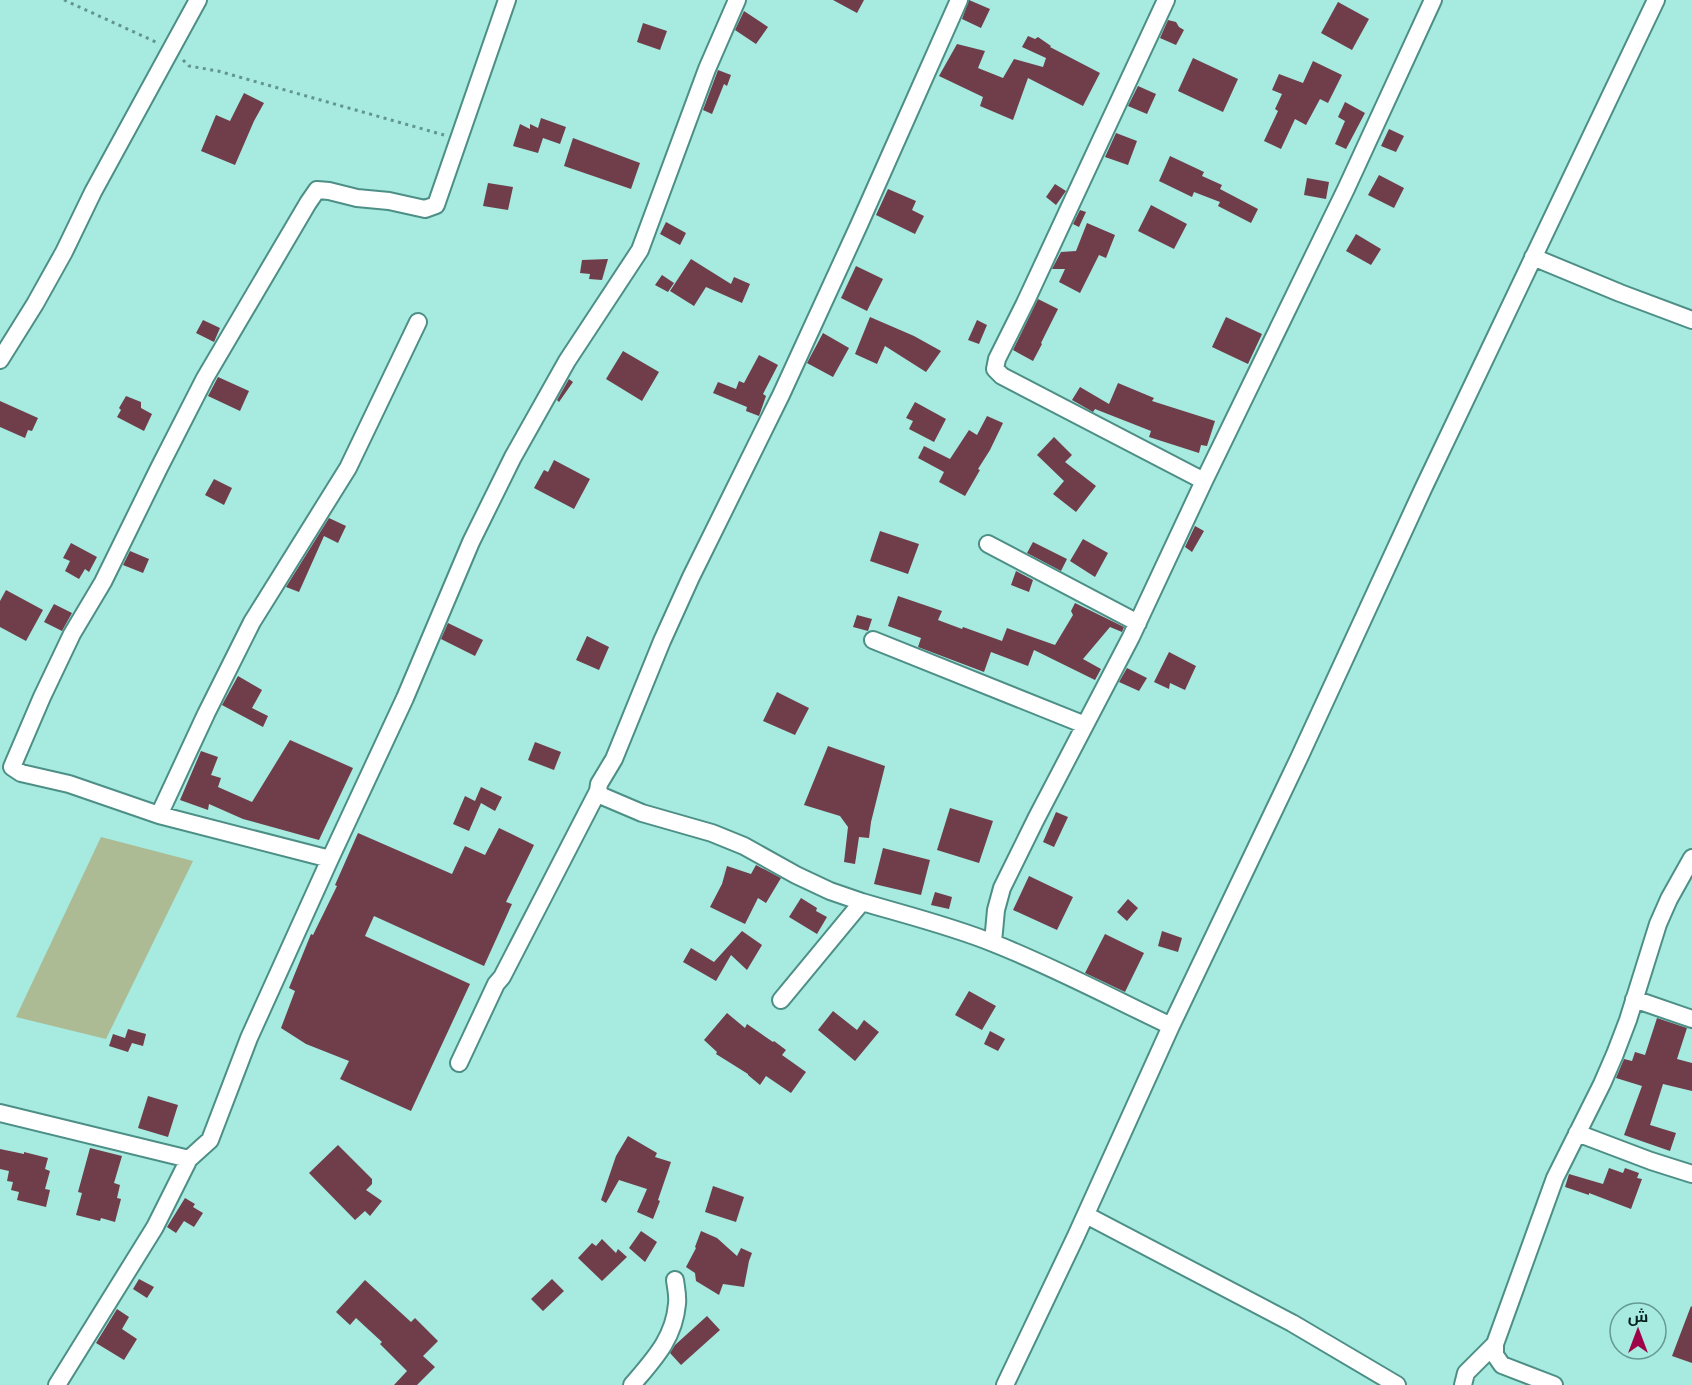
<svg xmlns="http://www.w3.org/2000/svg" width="1692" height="1385" font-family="'Public Sans',Cairo,sans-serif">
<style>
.green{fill:#acbb93}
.building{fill:#6f3e4a}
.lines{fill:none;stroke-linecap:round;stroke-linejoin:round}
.minor-casing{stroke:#4d8f86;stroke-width:20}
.path{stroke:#61958e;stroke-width:3;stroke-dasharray:3 4.5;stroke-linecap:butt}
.minor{stroke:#fff;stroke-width:16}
</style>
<rect width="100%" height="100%" fill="#a6eae0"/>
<!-- green -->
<path class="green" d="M101 837 193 861 106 1039 16 1017Z"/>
<!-- building -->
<path class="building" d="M833 0H864L857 13Z
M969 0 990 9 981 28 962 19Z
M1338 2 1369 19 1352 50 1321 33Z
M744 11 768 27 756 44 735 30Z
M1168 20 1176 22 1179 27 1184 30 1176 45 1160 38Z
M643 23 667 31 660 50 637 42Z
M1028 36 1035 39 1038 37 1051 46 1050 47 1100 73 1083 106 1028 78 1013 120 980 106 983 97 939 76 957 44 985 51 978 68 1003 78 1014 59 1043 67 1046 58 1022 47Z
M1193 58 1238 79 1223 112 1178 91Z
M1313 61 1342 75 1328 103 1320 99 1306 125 1295 119 1281 149 1264 141 1278 111 1275 109 1282 94 1272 90 1279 74 1303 83Z
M718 70 731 75 727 86 724 84 712 114 703 110Z
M1138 86 1156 94 1147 114 1128 106Z
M244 93 264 103 254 121 235 165 201 151 216 115 230 121Z
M1345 102 1365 113 1346 149 1335 144 1345 121 1338 117Z
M541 118 566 127 560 144 543 138 538 153 513 146 520 124 530 129V124L538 128Z
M1389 129 1404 136 1396 152 1381 146Z
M1116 133 1137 141 1128 165 1105 157Z
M573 138 640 163 631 189 564 166Z
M1170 156 1204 172 1202 176 1222 185 1220 189 1258 209 1251 223 1218 206 1220 202 1194 192 1192 197 1159 181Z
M1379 175 1404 188 1394 208 1368 195Z
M1307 178 1329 182 1326 199 1304 195Z
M488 183 513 187 508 210 483 206Z
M1055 184 1066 191 1056 205 1046 197Z
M888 189 916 201 912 210 924 216 915 234 876 215Z
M1151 205 1187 224 1174 249 1138 231Z
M1080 210 1086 212 1079 227 1073 224Z
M666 222 686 233 680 245 660 234Z
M1087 223 1115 235 1106 258 1099 255 1080 293 1059 282 1065 269H1052L1061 252 1076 251Z
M1356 234 1381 249 1371 265 1346 251Z
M608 259 602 280 589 279 590 274 580 273 582 260Z
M691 259 731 284 734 277 750 284 742 303 706 287 694 306 670 291Z
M856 266 883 279 867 311 841 298Z
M662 275 674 283 668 292 655 285Z
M1038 299 1058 309 1041 343 1042 344 1033 361 1013 350Z
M870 317 914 336 941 351 926 372 885 346 877 364 855 354Z
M1226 317 1262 334 1248 364 1212 347Z
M203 320 220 328 214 342 196 333Z
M977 320 987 325 979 344 968 340Z
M823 333 849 348 833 377 807 363Z
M623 351 659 372 642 401 606 379Z
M759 355 778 365 763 394 766 396 759 416 746 411 747 407 713 393 718 382 736 389 739 381 744 383Z
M218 377 249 391 240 411 208 396Z
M569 379 573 382 559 402 557 400Z
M1118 383 1154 398 1152 401 1215 421 1207 446 1201 445 1199 453 1149 437 1151 431 1095 409 1093 412 1072 400 1080 387 1109 404Z
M126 396 141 402V408L152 414 144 431 117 417 121 410 119 408Z
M0 401 38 418 32 431 28 430 25 438 0 427Z
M915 402 946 419 934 442 909 429 913 421 906 418Z
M987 416 1003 423 990 450 978 469 980 470 965 496 939 482 944 472 918 458 924 446 950 459 969 430 977 435Z
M1054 437 1072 455 1065 462 1096 486 1076 512 1053 494 1064 481 1037 455Z
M554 460 590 479 574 509 534 488 544 470 548 472Z
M214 479 232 488 224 505 205 495Z
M329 518 346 526 338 543 324 536 299 592 286 587Z
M1195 526 1204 531 1192 552 1185 547Z
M880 531 919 544 908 574 870 561Z
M1083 539 1108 553 1095 577 1070 561Z
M1033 542 1067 559 1061 571 1027 553Z
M71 543 97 557 89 572 85 569 79 579 65 571 70 561 63 558Z
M130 551 149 559 143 573 123 565Z
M1016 571 1033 580 1029 592 1011 585Z
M6 590 43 610 26 641 0 627V601Z
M898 596 942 611 938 620 962 629 963 627 1002 641 1007 628 1055 645 1073 615 1071 611 1075 603 1124 627 1122 632 1110 627 1083 659 1101 669 1095 680 1034 650 1028 666 991 652 984 672 918 647 921 638 888 626Z
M54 604 72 613 62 631 44 622Z
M857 615 872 619 868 631 853 627Z
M448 623 483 640 475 656 441 639Z
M587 636 609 647 599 670 576 660Z
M1169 652 1196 666 1185 690 1170 683 1169 689 1154 682Z
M1127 668 1147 678 1139 691 1119 682Z
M238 676 262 690 252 708 268 716 263 727 222 705Z
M777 692 809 708 795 735 763 721Z
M290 740 353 768 319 840 243 819 209 804 208 810 180 800 201 751 218 757 211 775 221 778 218 787 252 802Z
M535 742 561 752 554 770 528 760Z
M828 746 885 766 871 822 869 838 859 837 855 864 844 862 848 827 840 816 804 805Z
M481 787 502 797 495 811 481 803 469 831 453 824 465 796 475 801Z
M950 808 993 821 979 863 937 850Z
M1056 812 1068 817 1054 847 1043 842Z
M499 828 534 845 506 902 512 904 484 966 374 916 365 936 470 984 411 1111 340 1079 349 1061 306 1044 281 1028 295 991 289 988 311 934 313 935 337 886 335 885 358 833 452 874 465 846 485 855Z
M883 848 930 860 921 895 874 884Z
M756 865 781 878 766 903 758 898 745 924 710 907 722 884 727 866 751 874Z
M1029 876 1073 897 1057 930 1013 910Z
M935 892 952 897 949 909 931 905Z
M801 898 817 908 816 911 827 917 817 934 789 917Z
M1128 899 1138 908 1127 921 1117 912Z
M742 931 762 945 747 970 731 955 716 981 683 962 691 948 714 962Z
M1162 931 1182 938 1178 952 1158 946Z
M1105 934 1144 953 1125 992 1085 973Z
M969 991 996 1006 982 1030 955 1015Z
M833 1011 857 1030 864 1020 879 1032 855 1061 818 1030Z
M727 1013 745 1028 747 1024 773 1042 774 1041 786 1050 782 1055 806 1072 791 1093 766 1076 760 1085 748 1075V1074L716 1054 717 1052 704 1040Z
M1657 1018 1687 1028 1677 1059 1692 1063V1091L1663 1084 1650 1125 1676 1133 1670 1151 1624 1135 1642 1086 1616 1078 1624 1059 1632 1061 1635 1052 1645 1055Z
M128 1029 146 1034 143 1046 132 1043 128 1052 109 1046 113 1034 125 1038Z
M990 1031 1005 1039 998 1051 984 1044Z
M148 1096 178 1105 168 1137 138 1128Z
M628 1136 657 1153 655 1157 671 1162 658 1200 660 1201 653 1219 637 1212 647 1189 619 1180 606 1203 601 1200 616 1156Z
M338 1145 372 1179V1184L366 1190 382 1201 370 1216 365 1211 355 1220 309 1173Z
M90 1148 122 1156 114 1183 120 1185 117 1198 121 1199 115 1222 101 1218 100 1221 76 1215 82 1193 78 1192Z
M0 1149 24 1154V1152L48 1158 45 1169 50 1171 45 1189 50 1190 46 1207 17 1200 19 1192 11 1190 13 1182 7 1181 9 1171 0 1169Z
M1609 1168 1623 1173 1625 1168 1639 1173 1637 1178 1642 1179 1631 1209 1589 1193V1195L1565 1187 1569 1174 1603 1184Z
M713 1186 744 1197 736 1222 705 1212Z
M185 1198 195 1204 193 1207 203 1213 194 1227 184 1221 176 1233 167 1227Z
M641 1231 657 1242 645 1262 629 1248Z
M701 1231 717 1238 737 1256 741 1248 752 1253 749 1261 744 1287 723 1284 719 1295 696 1281 695 1273 686 1267 696 1248 695 1247Z
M602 1239 616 1253 618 1249 627 1257 602 1281 578 1258 592 1243 596 1246Z
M139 1279 154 1287 147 1298 133 1289Z
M552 1279 564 1291 543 1311 531 1299Z
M365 1280 411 1322 415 1318 438 1341 423 1356 435 1367 417 1385H394L407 1371 380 1344 382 1342 356 1318 350 1325 336 1312Z
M1691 1306 1692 1307V1363L1672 1356Z
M117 1309 129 1317 122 1329 137 1339 124 1360 96 1343Z
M707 1316 720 1330 681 1365 670 1353 675 1345Z"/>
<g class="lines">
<defs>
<path id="minor" d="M1166 0 1025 303 997 359 995 369 1002 376 1204 481
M1533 257 1620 293 1692 320
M418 322 348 468 252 622 206 714 159 815 69 784 21 773 12 767 42 697 72 634 103 582 159 468 205 378 308 203 317 190 329 191 357 198 389 201 425 209 436 205 507 0
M0 360 35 304 64 252 93 192 198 0
M988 544 1138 623
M873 640 1085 725
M159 815 330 859
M862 902 830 891 796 875 744 846 712 833 642 813 602 796 598 791 599 784 614 759 662 641 691 577 781 395 859 225 959 0
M993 942 996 910 1002 888 1036 819 1131 637 1204 481 1346 189 1433 0
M1634 999 1692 1019
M781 1000 862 902C906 915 951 926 993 943 1054 967 1112 998 1171 1026
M459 1063 496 984 502 977 598 791
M0 1113 189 1159
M1577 1133 1651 1161 1692 1174
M1086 1215 1292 1323 1397 1385
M57 1385 155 1227 189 1159 210 1140 249 1038 330 859 405 698 471 542 513 457 567 361 640 250 707 69 737 0
M632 1385C653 1360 674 1339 677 1304 678 1296 676 1288 675 1280
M1005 1385 1076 1236 1171 1026 1299 758 1423 489 1656 0
M1463 1385 1466 1373 1495 1344
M1554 1385 1502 1365 1495 1355V1344L1555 1178 1602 1084 1615 1054 1628 1020 1658 924 1669 899 1692 858"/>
</defs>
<!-- minor casing -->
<use href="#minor" class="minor-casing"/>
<!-- path -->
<path class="path" d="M64 0 158 43
M183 60 189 66 218 71 444 135"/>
<!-- minor -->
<use href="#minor" class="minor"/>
</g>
<!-- north arrow -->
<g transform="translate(1638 1331)"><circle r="28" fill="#a6eae0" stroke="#659a92" stroke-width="1.5"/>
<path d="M0-4.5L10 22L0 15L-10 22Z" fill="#9e0349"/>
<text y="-9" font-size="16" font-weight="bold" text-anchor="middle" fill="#04211e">ش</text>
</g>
</svg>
